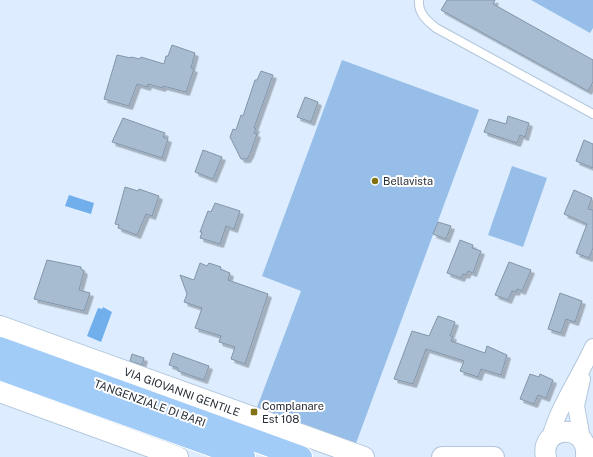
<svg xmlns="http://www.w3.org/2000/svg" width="593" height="457" font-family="'Public Sans',sans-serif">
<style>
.green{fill:#96bee8}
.water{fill:#71aeec}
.building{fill:#a8bcd1;stroke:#8295a9;filter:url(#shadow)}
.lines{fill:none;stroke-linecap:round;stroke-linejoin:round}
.service-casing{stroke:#b2c6dc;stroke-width:10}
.minor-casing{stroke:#b2c6dc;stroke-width:18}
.tertiary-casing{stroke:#b2c6dc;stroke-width:22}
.trunk-casing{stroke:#fff;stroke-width:24}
.service{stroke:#fff;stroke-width:8}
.minor{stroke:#fff;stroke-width:16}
.tertiary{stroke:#fff;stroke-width:20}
.trunk{stroke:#a2ccf8;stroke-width:22}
.poi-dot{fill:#817214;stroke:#fff;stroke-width:1.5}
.labels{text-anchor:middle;stroke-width:4;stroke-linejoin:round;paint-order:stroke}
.poi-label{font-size:11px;fill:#242b34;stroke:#fff;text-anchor:start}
.street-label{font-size:11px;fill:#242b34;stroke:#fff}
</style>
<defs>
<filter id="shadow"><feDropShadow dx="3.5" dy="3.5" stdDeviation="0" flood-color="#0004"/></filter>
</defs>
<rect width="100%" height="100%" fill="#ddedff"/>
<!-- green -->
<path class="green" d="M531 0H593V28L590 33Z
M342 60 479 110 355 446 256 410 301 291 262 276Z
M512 166 547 178 523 247 488 235Z"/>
<!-- water -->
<path class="water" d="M69 195 94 203 91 214 65 206Z
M103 307 112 312 101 342 87 336 98 308 102 309Z"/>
<!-- building -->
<path class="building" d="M447 0H495L493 4 593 60V82L588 91 441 10Z
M172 45 195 53 191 68 194 69 186 92 163 86 162 88 148 84 147 87 137 84 129 106 104 99 117 55 131 58V57L140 59 141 57 164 64 166 56H168Z
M261 71 273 75 254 128H256L254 133 257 134 250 154 247 159H241L230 137 233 129 236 130 241 115 243 116 255 80H257Z
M305 97 318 102 311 122 297 117Z
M508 116 529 123 525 137 520 135 517 143 484 132 489 119 506 124Z
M123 118 165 133 163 137 168 139 162 158 112 142Z
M584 140 593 144V168L576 161Z
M203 150 222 157 213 179 195 172Z
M125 187 138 191 139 189 159 196 152 216 146 214 137 235 118 228 119 225 115 224Z
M574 190 592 198 588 209 593 210V248L589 258 576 253 587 224 564 214Z
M215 203 240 211 234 229 226 226 220 244 200 238 202 232H200L208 211 211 212Z
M438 222 451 226 446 239 433 234Z
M460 240 473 245 472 248 481 251 473 273 468 271 466 275 463 274 461 278 447 273Z
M47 260 81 267V269L84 271 79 290 90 293 84 311 34 299Z
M509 262 531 270 522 291 517 289 516 292 512 291 508 300 495 295Z
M200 263 207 266 209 263 221 267 220 269 230 273 228 280 268 294 245 364 231 359 235 347 219 342 221 336 195 328 202 308 184 302 187 294 180 275 194 280Z
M560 293 582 301 575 322 566 319 561 333 548 329Z
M438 316 455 322 450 336H453L451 341 485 353 487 346 507 355 501 375 481 369 478 377 460 371 464 361 426 349 413 384 394 379 412 331 429 336Z
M173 353 209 366 204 380 178 371V368L169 365Z
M132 354 144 358 142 365 130 361Z
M530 374 539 377 540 374 553 380 546 398 538 395 534 404 520 399Z"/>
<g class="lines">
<defs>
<path id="service" d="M419 0C418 13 426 20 436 28L593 114"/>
<path id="minor" d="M550 438C559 405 579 378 593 347
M582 439 576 406 582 379"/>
<path id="tertiary" d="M0 326 364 457
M0 392 178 457
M442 457H494
M546 457C539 426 589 421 586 457"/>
<path id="trunk" d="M0 348 301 457
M0 369 244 457"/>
</defs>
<!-- service casing -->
<use href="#service" class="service-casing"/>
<!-- minor casing -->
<use href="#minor" class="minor-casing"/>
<!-- tertiary casing -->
<use href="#tertiary" class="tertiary-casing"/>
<!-- trunk casing -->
<use href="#trunk" class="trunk-casing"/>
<!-- service -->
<use href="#service" class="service"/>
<!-- minor -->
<use href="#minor" class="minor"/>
<!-- tertiary -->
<use href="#tertiary" class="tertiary"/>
<!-- trunk -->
<use href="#trunk" class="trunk"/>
</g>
<!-- markers -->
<g class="poi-dot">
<circle cx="375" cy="181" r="4"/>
<rect x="250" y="408" width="8" height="8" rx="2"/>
</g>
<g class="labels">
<!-- poi labels -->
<g class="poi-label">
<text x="383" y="185">Bellavista</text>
<text x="262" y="410">Complanare<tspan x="262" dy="13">Est 108</tspan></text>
</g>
<!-- street labels -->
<g class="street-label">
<text transform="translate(182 392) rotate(20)" y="4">VIA GIOVANNI GENTILE</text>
<text transform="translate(150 403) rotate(20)" y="4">TANGENZIALE DI BARI</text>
</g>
</g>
</svg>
